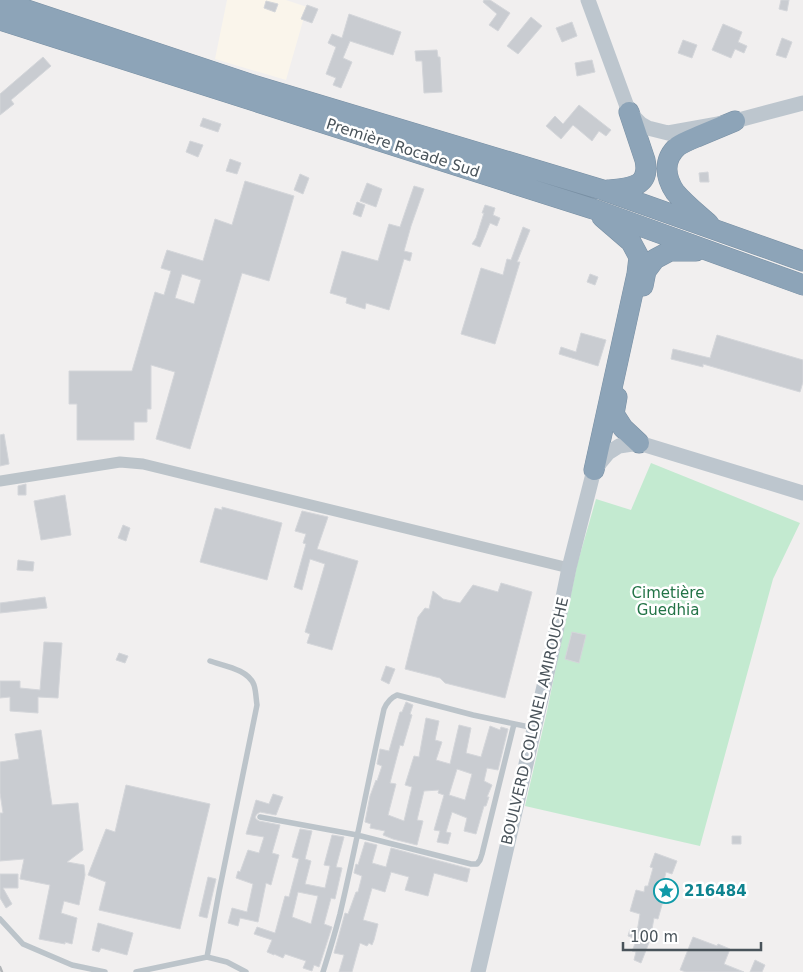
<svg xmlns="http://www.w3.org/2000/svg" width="803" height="972" font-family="'DejaVu Sans',sans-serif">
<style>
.commercial{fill:#faf5eb}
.green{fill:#c3ead0}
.building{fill:#c9ccd1;stroke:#d4d6da;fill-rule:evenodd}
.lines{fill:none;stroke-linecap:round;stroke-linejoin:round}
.highway-casing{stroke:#788fa3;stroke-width:21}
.lane{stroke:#bcc4ca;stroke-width:5.5}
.street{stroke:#bcc4ca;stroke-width:11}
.secondary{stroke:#bdc6ce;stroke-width:15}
.highway{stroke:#8da4b8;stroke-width:20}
.rail{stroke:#b2b5b8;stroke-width:2.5}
.labels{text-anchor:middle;stroke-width:5;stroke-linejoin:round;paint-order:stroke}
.street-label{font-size:15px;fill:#49535a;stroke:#fff}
.park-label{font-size:15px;fill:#227346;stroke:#fff}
.culture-label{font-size:15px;font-weight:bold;fill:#0d838f;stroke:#fff;text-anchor:start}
</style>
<rect width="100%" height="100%" fill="#f1efef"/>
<!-- commercial -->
<path class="commercial" d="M227 0H286L307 7 286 80 215 59Z"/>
<!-- green -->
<path class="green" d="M651 463 800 523 773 579 700 846 525 806 547 711 577 565 596 499 631 510Z"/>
<!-- building -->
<path class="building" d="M484 0H490L510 13 498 31 489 25 497 14 483 2Z
M781 0H789L787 11 779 9Z
M266 1 278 4 275 12 264 8Z
M307 5 318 9 312 23 301 19Z
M349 14 401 32 393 55 350 41 343 58 352 62 341 88 333 85 336 78 326 74 336 47 328 43 332 34 342 38Z
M531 17 542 26 518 54 507 46Z
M572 22 577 36 562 42 556 28Z
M723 24 742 32 738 42 747 46 744 53 735 49 731 58 712 50Z
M782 38 792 42 786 58 776 55Z
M683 40 697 45 692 58 678 53Z
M437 50 438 57H440L442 92 424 93 422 61H416L415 51Z
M43 57 51 66 11 100 14 104 0 115V94Z
M592 60 595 72 577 76 575 63Z
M579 105 611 130 606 136 599 131 592 141 573 125 561 139 546 126 555 116 563 124Z
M203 118 221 124 218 132 200 126Z
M190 141 203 145 198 157 186 152Z
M230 159 241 163 237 174 226 171Z
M708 172 709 182H700L699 173Z
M300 174 309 178 303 194 294 190Z
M245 181 294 196 269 281 242 273 190 449 156 439 175 372 151 365V409H147V422H134V440H77V404H69V371H132L155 292 164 295 171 271 161 268 167 250 203 261 215 219 232 225ZM182 274 201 280 194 304 175 298Z
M367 183 382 189 376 207 360 201Z
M414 186 424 189 411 226 404 251 412 253 410 261 404 259 389 310 366 303 365 309 346 303 347 298 330 293 342 251 378 261 389 224 400 227Z
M357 202 365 205 361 217 353 214Z
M485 205 495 208 493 215 500 218 497 226 490 223 480 247 472 244 476 238 484 213H482Z
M523 227 530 230 517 262H520L495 344 461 334 481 268 503 275 507 259 511 260Z
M590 274 598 277 595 285 587 282Z
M581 333 606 340 598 366 559 354 561 347 576 352Z
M717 335 803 360V382L800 392 703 364V367L671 359 673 349 710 358Z
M4 434 9 464 0 466V435Z
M26 484V495H18V486Z
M65 495 71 535 41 540 34 501Z
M222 507 282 523 267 580 200 562 215 508 222 510Z
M302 511 328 517 317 549 358 561 332 650 307 643 310 634 305 632 325 564 310 559 302 590 294 587 306 544 303 543 306 534 295 531Z
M123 525 130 528 126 541 118 538Z
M18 560 34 562 33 571 17 570Z
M501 583 532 592 505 698 445 683 440 678 405 669 418 617 425 608 429 609 433 591 443 599 460 603 473 585 498 592Z
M45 597 47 608 0 613V603Z
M572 632 586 635 579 663 565 659Z
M44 642 62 643 58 698 38 697V713L10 711V697L0 698V681H20V688L40 690Z
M119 653 128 656 125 663 116 660Z
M386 666 395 669 389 684 381 680Z
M406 702 413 705 410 714 412 715 403 746 400 745 390 783 396 784 388 815 404 821 412 787 405 785 414 756 419 757 426 718 439 721 435 740 442 742 436 760 450 764 459 725 471 728 466 753 481 757 490 726 500 730 501 727 508 729 498 770 487 768 484 781 492 785 487 797H489L486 806H484L476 834 464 831 467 818 452 812 446 832 451 833 448 844 437 842 440 831 434 830 444 795 438 793 439 790 424 791 417 820 423 821 417 845 393 839 383 835 385 831 370 828 371 824 365 822 370 796 376 780 377 781 382 766 377 764 380 749 389 751 400 712H402ZM457 769 472 774 465 800 449 795Z
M41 730 52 805 78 803 83 850 67 862 84 865 85 875 79 905 64 901 61 913 77 918 72 944 65 942V944L39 939 50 885 20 879 24 859 0 861V813H3L0 793V762L19 759 15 734Z
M126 785 210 804 180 929 99 910 106 882 88 875 106 829 115 832Z
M273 794 283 797 276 815 260 812 257 814 255 817 256 819 259 821 280 825 272 853 279 855 271 885 266 883 258 922 240 918 238 926 228 923 232 908 247 912 253 884 236 878 238 871 240 872 248 850 259 853 264 837 246 834 256 800 269 804Z
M300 829 312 831 305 859 311 861 305 884 325 888 330 866 324 865 332 835 344 837 336 867 342 868 335 899 331 898 324 924 332 927 319 967 314 965 312 971 303 968 306 961 285 954 283 958 274 954V955L267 952 272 940 254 934 257 927 275 933 285 896 289 897 299 859 292 857ZM298 892 318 896 311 924 292 917Z
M732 836H741V844H732Z
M365 842 377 845 372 863 386 867 391 848 470 869 467 882 434 873 428 896 405 890 409 877 391 872 385 892 372 888 363 920 378 924 374 940 372 945 369 943 367 946 360 943 352 972H339L344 955 334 953 345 913 348 914 356 892H358L362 876 354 873 356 864 358 865Z
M655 853 677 861 672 874 666 872 661 893 665 894 658 919 654 918 650 940 641 963 634 960 636 952 632 951 637 939 628 936 630 929 637 932 640 914 630 911 636 890 644 892 645 886H648L653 868 650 867Z
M0 874H18V888H3L12 904 6 908 0 898Z
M208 877 216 879 207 918 199 916Z
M98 923 133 933 127 955 101 948 99 952 92 950Z
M693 937 717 946 718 944 730 949 724 964 744 972H686L680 970Z
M755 960 765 965 762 972H750Z"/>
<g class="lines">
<defs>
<path id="highway" d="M0 1 253 85 603 190 803 261
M0 20 593 209 803 285
M608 190C628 188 651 188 645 160L629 112
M709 224C698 214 685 204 675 192 665 177 663 159 678 146 684 142 692 139 699 136 711 131 723 126 735 121
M643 286 646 271 655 259 670 251H696
M617 397 614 414 623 428 639 443
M594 470 637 274 639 257 631 242 602 217"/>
</defs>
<!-- highway casing -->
<use href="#highway" class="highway-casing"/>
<!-- lane -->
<path class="lane" d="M260 817 357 835 471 864H477L480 860 482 854 514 724
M0 919 23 944 72 965 105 972
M207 957 219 892 257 705C256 699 256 691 254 685 248 669 224 666 210 661
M136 972 207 957 227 962 246 972
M323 972C329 953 335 933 340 914 356 846 369 777 384 709 387 702 390 698 397 695L473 715 534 728"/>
<!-- street -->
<path class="street" d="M0 481 120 462 143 464 569 568"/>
<!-- secondary -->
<path class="secondary" d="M588 0 629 112 641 124 648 128 668 133 735 121 803 103
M478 972 551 656 569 568 594 470 608 453 619 446 639 443 803 493"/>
<!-- highway -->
<use href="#highway" class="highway"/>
<!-- rail -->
<path class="rail" d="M0 967 2 972"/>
</g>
<!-- icons -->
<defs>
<symbol id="sight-ring" viewBox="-11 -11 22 22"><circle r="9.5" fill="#fff" stroke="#0f9aa8" stroke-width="1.5"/><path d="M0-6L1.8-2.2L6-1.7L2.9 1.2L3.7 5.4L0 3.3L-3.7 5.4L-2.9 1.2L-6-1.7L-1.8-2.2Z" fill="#0f9aa8"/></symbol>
</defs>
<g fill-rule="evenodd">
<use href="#sight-ring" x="652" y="877" width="28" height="28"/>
</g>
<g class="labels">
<!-- street labels -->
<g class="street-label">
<text transform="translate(403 148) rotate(18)" y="5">Première Rocade Sud</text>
<text transform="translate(535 721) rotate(-77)" y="5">BOULVERD COLONEL AMIROUCHE</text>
</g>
<!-- park labels -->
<g class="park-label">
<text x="668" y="598">Cimetière<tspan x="668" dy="17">Guedhia</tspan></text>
</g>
<!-- culture labels -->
<g class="culture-label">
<text x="684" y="896">216484</text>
</g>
</g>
<!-- scale -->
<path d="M623 942v8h138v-8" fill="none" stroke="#49535a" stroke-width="2.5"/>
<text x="630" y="942" font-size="15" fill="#49535a" stroke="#ffffff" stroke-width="4" paint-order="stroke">100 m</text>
</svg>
